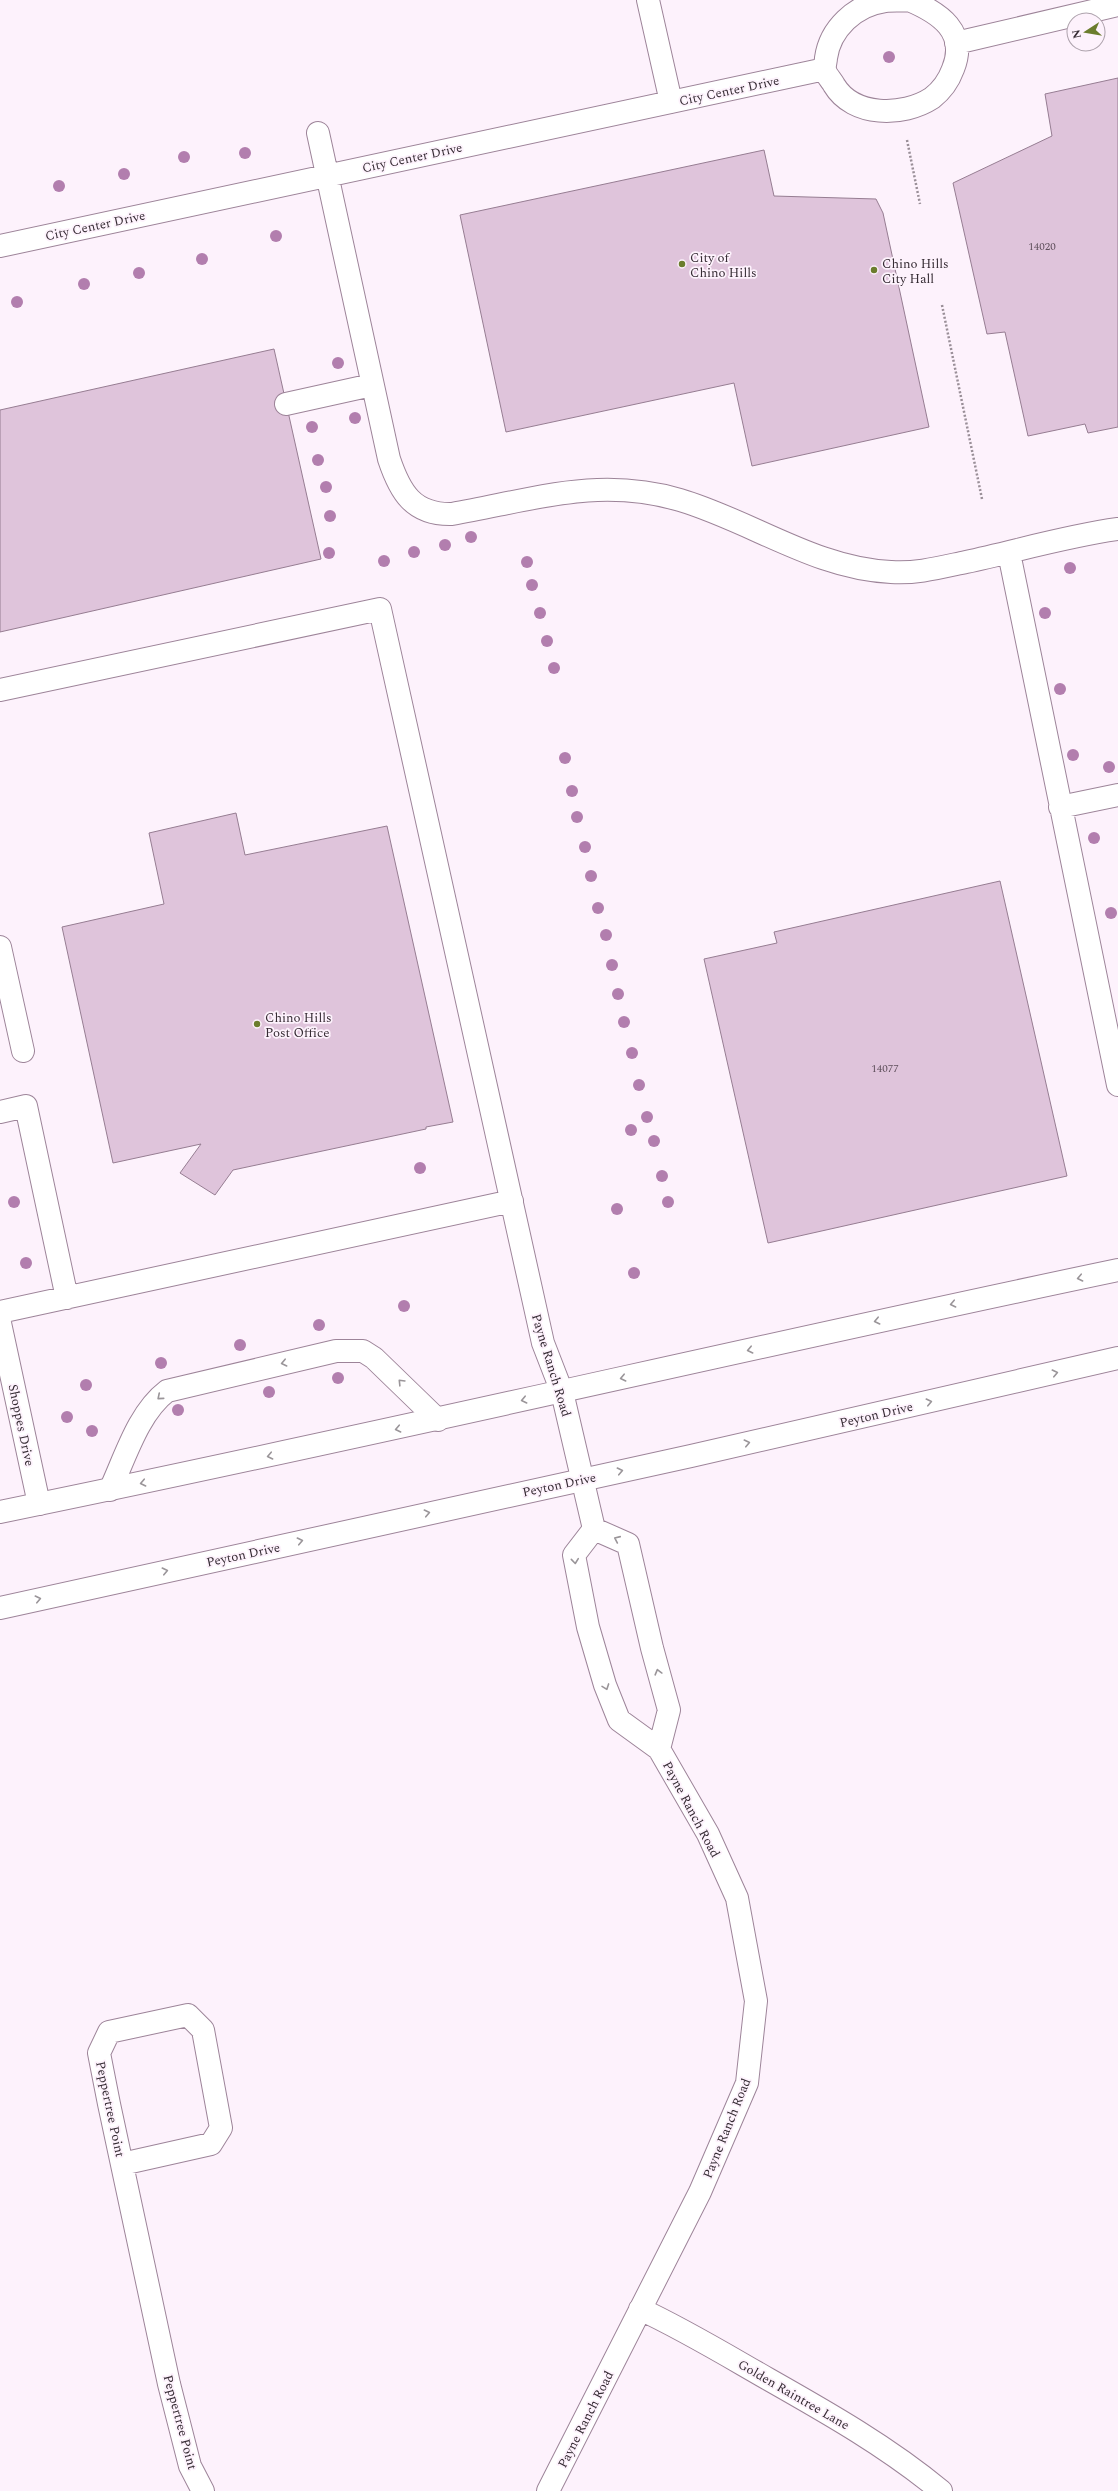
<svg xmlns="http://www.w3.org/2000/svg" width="1118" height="2491" font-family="Spectral,serif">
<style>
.building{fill:#dfc4db;stroke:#967d92}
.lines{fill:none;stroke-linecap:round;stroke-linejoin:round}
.minor-casing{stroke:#9d8499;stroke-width:24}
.major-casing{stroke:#9d8499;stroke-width:24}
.path{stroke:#9a8f98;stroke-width:2.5;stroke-dasharray:2 2;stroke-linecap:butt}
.minor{stroke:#fff;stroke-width:22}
.major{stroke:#fff;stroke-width:22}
.tree{fill:#b27eae}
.oneway{stroke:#9a9599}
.poi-dot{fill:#6b7d2d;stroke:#fdf2fc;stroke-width:1.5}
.labels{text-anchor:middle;stroke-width:3.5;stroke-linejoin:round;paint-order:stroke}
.number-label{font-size:11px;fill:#60515d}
.street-label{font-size:13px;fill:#352b33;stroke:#fdf2fc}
.poi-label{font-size:13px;fill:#352b33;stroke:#fdf2fc;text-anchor:start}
</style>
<rect width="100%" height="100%" fill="#fdf2fc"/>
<!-- building -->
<path class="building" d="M1118 78V427L1088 433 1085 424 1028 436 1005 332 987 334 953 183 1052 136 1045 94Z
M764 150 774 196 876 199 883 213 929 427 752 466 734 383 506 432 460 215Z
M274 349 321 559 0 632V410Z
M236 813 245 855 387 826 453 1122 426 1127V1129L233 1170 215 1195 180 1173 201 1144 113 1163 62 927 164 904 149 833Z
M1000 881 1067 1176 768 1243 704 959 777 943 774 932Z"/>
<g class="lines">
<defs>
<path id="minor" d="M648 0 671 102
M909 0C940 13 968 32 953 69 949 80 941 91 932 98 903 117 853 117 834 85 832 81 826 75 825 70 824 67 826 61 826 58 830 29 855 5 885 1 893 0 901 1 909 0Z
M956 43 1118 5
M318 133 389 459C400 492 413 515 452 514 532 500 598 476 680 500 751 521 816 569 891 572 916 574 942 567 966 562 1017 551 1067 536 1118 529
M0 246 825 69
M286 404 372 385
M1009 553 1118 1085
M0 690 380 609 543 1343 562 1392 594 1529
M1060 807 1118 795
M0 947 23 1051
M0 1112 26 1106 67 1298
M0 1312 512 1201
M0 1323 39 1504
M110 1490C125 1458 138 1413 167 1391L336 1351H363L374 1358 438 1420
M594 1529 628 1544 652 1648 669 1710 659 1749
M122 2164 211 2144 221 2128 203 2030 188 2015 109 2032 99 2053 109 2104 169 2384 190 2466 203 2491
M640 2309C685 2330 726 2355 768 2379 828 2413 888 2447 941 2491
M548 2491 700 2192 747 2083 756 2001 737 1898 708 1834 659 1749 619 1720 605 1685 588 1627 574 1555 594 1529"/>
<path id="major" d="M0 1512C374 1436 745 1348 1118 1270
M0 1608 691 1456 1118 1358"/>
</defs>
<!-- minor casing -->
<use href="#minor" class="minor-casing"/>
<!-- major casing -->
<use href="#major" class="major-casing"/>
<!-- path -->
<path class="path" d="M907 140 920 204
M942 305 982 499"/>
<!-- minor -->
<use href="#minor" class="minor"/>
<!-- major -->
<use href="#major" class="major"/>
</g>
<!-- trees -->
<g class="tree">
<circle cx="889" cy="57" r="6"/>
<circle cx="245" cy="153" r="6"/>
<circle cx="184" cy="157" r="6"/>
<circle cx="124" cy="174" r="6"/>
<circle cx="59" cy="186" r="6"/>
<circle cx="276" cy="236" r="6"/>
<circle cx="202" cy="259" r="6"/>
<circle cx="139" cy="273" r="6"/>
<circle cx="84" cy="284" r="6"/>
<circle cx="17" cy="302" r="6"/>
<circle cx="338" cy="363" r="6"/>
<circle cx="355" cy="418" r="6"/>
<circle cx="312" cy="427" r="6"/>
<circle cx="318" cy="460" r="6"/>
<circle cx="326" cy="487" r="6"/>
<circle cx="330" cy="516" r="6"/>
<circle cx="471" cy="537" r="6"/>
<circle cx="445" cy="545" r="6"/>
<circle cx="414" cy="552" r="6"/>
<circle cx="329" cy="553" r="6"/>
<circle cx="384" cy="561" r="6"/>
<circle cx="527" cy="562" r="6"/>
<circle cx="1070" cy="568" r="6"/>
<circle cx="532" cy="585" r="6"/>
<circle cx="540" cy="613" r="6"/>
<circle cx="1045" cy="613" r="6"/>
<circle cx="547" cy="641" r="6"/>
<circle cx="554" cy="668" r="6"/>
<circle cx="1060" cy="689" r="6"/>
<circle cx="1073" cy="755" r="6"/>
<circle cx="565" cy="758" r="6"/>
<circle cx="1109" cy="767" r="6"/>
<circle cx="572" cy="791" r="6"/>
<circle cx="577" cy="817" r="6"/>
<circle cx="1094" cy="838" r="6"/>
<circle cx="585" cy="847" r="6"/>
<circle cx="591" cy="876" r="6"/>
<circle cx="598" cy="908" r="6"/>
<circle cx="1111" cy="913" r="6"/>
<circle cx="606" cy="935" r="6"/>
<circle cx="612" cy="965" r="6"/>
<circle cx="618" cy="994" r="6"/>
<circle cx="624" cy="1022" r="6"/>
<circle cx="632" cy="1053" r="6"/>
<circle cx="639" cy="1085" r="6"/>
<circle cx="647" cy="1117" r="6"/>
<circle cx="631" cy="1130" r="6"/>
<circle cx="654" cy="1141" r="6"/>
<circle cx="420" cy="1168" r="6"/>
<circle cx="662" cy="1176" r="6"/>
<circle cx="14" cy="1202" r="6"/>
<circle cx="668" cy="1202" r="6"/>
<circle cx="617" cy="1209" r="6"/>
<circle cx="26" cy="1263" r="6"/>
<circle cx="634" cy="1273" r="6"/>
<circle cx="404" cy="1306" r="6"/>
<circle cx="319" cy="1325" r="6"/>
<circle cx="240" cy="1345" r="6"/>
<circle cx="161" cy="1363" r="6"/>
<circle cx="338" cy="1378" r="6"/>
<circle cx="86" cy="1385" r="6"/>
<circle cx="269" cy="1392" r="6"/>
<circle cx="178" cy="1410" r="6"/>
<circle cx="67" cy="1417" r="6"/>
<circle cx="92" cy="1431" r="6"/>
</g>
<!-- one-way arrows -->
<defs><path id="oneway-chevron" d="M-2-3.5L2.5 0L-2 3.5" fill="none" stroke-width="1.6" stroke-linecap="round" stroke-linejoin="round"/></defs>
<g class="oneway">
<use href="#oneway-chevron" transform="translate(1080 1278) rotate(168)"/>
<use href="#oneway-chevron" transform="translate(953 1304) rotate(168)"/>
<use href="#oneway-chevron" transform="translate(877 1321) rotate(167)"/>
<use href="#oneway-chevron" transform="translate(750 1350) rotate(167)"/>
<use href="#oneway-chevron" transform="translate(284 1363) rotate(167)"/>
<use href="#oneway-chevron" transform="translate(1055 1373) rotate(-13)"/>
<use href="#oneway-chevron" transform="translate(623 1378) rotate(167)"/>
<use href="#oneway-chevron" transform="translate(401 1382) rotate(-134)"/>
<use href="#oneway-chevron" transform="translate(160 1397) rotate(140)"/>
<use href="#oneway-chevron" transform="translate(524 1400) rotate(167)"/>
<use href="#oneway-chevron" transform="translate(929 1402) rotate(-13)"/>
<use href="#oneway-chevron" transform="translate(398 1429) rotate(168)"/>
<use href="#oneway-chevron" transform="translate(747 1443) rotate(-13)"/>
<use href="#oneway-chevron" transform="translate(270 1456) rotate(168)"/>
<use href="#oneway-chevron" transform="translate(620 1471) rotate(-12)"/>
<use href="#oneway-chevron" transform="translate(143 1483) rotate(168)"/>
<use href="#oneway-chevron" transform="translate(427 1513) rotate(-12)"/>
<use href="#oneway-chevron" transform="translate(617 1539) rotate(-156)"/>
<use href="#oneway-chevron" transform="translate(300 1541) rotate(-12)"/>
<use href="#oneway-chevron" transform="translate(575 1561) rotate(84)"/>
<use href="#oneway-chevron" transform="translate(165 1571) rotate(-13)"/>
<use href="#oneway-chevron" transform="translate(38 1599) rotate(-13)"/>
<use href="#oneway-chevron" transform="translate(658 1672) rotate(-105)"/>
<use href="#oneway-chevron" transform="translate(606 1687) rotate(70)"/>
</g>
<!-- markers -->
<g class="poi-dot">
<circle cx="682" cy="264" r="4"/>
<circle cx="874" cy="270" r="4"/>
<circle cx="257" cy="1024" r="4"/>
</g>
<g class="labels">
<!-- number labels -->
<g class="number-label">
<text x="1042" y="250">14020</text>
<text x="885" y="1072">14077</text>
</g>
<!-- street labels -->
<g class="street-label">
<text transform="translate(729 90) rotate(-12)" y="5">City Center Drive</text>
<text transform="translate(412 157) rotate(-12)" y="5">City Center Drive</text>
<text transform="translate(95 225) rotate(-12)" y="5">City Center Drive</text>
<text transform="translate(552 1365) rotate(73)" y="5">Payne Ranch Road</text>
<text transform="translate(876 1414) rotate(-13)" y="5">Peyton Drive</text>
<text transform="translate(22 1425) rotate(78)" y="5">Shoppes Drive</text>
<text transform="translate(559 1484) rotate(-12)" y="5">Peyton Drive</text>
<text transform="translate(243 1554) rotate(-12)" y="5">Peyton Drive</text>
<text transform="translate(692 1809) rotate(62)" y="5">Payne Ranch Road</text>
<text transform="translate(111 2109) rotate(78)" y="5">Peppertree Point</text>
<text transform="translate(726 2128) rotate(-68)" y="5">Payne Ranch Road</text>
<text transform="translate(794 2394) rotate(30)" y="5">Golden Raintree Lane</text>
<text transform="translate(585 2419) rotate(-63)" y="5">Payne Ranch Road</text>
<text transform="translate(181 2422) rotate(75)" y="5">Peppertree Point</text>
</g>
<!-- poi labels -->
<g class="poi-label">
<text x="690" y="262">City of<tspan x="690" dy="15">Chino Hills</tspan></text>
<text x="882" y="268">Chino Hills<tspan x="882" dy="15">City Hall</tspan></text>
<text x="265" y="1022">Chino Hills<tspan x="265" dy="15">Post Office</tspan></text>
</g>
</g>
<!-- north arrow -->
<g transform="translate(1086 32) rotate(258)"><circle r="19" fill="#fdf2fc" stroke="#ada2ac"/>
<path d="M0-3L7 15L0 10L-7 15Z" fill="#6b7d2d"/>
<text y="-6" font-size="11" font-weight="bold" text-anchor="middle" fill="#352b33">N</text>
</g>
</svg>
